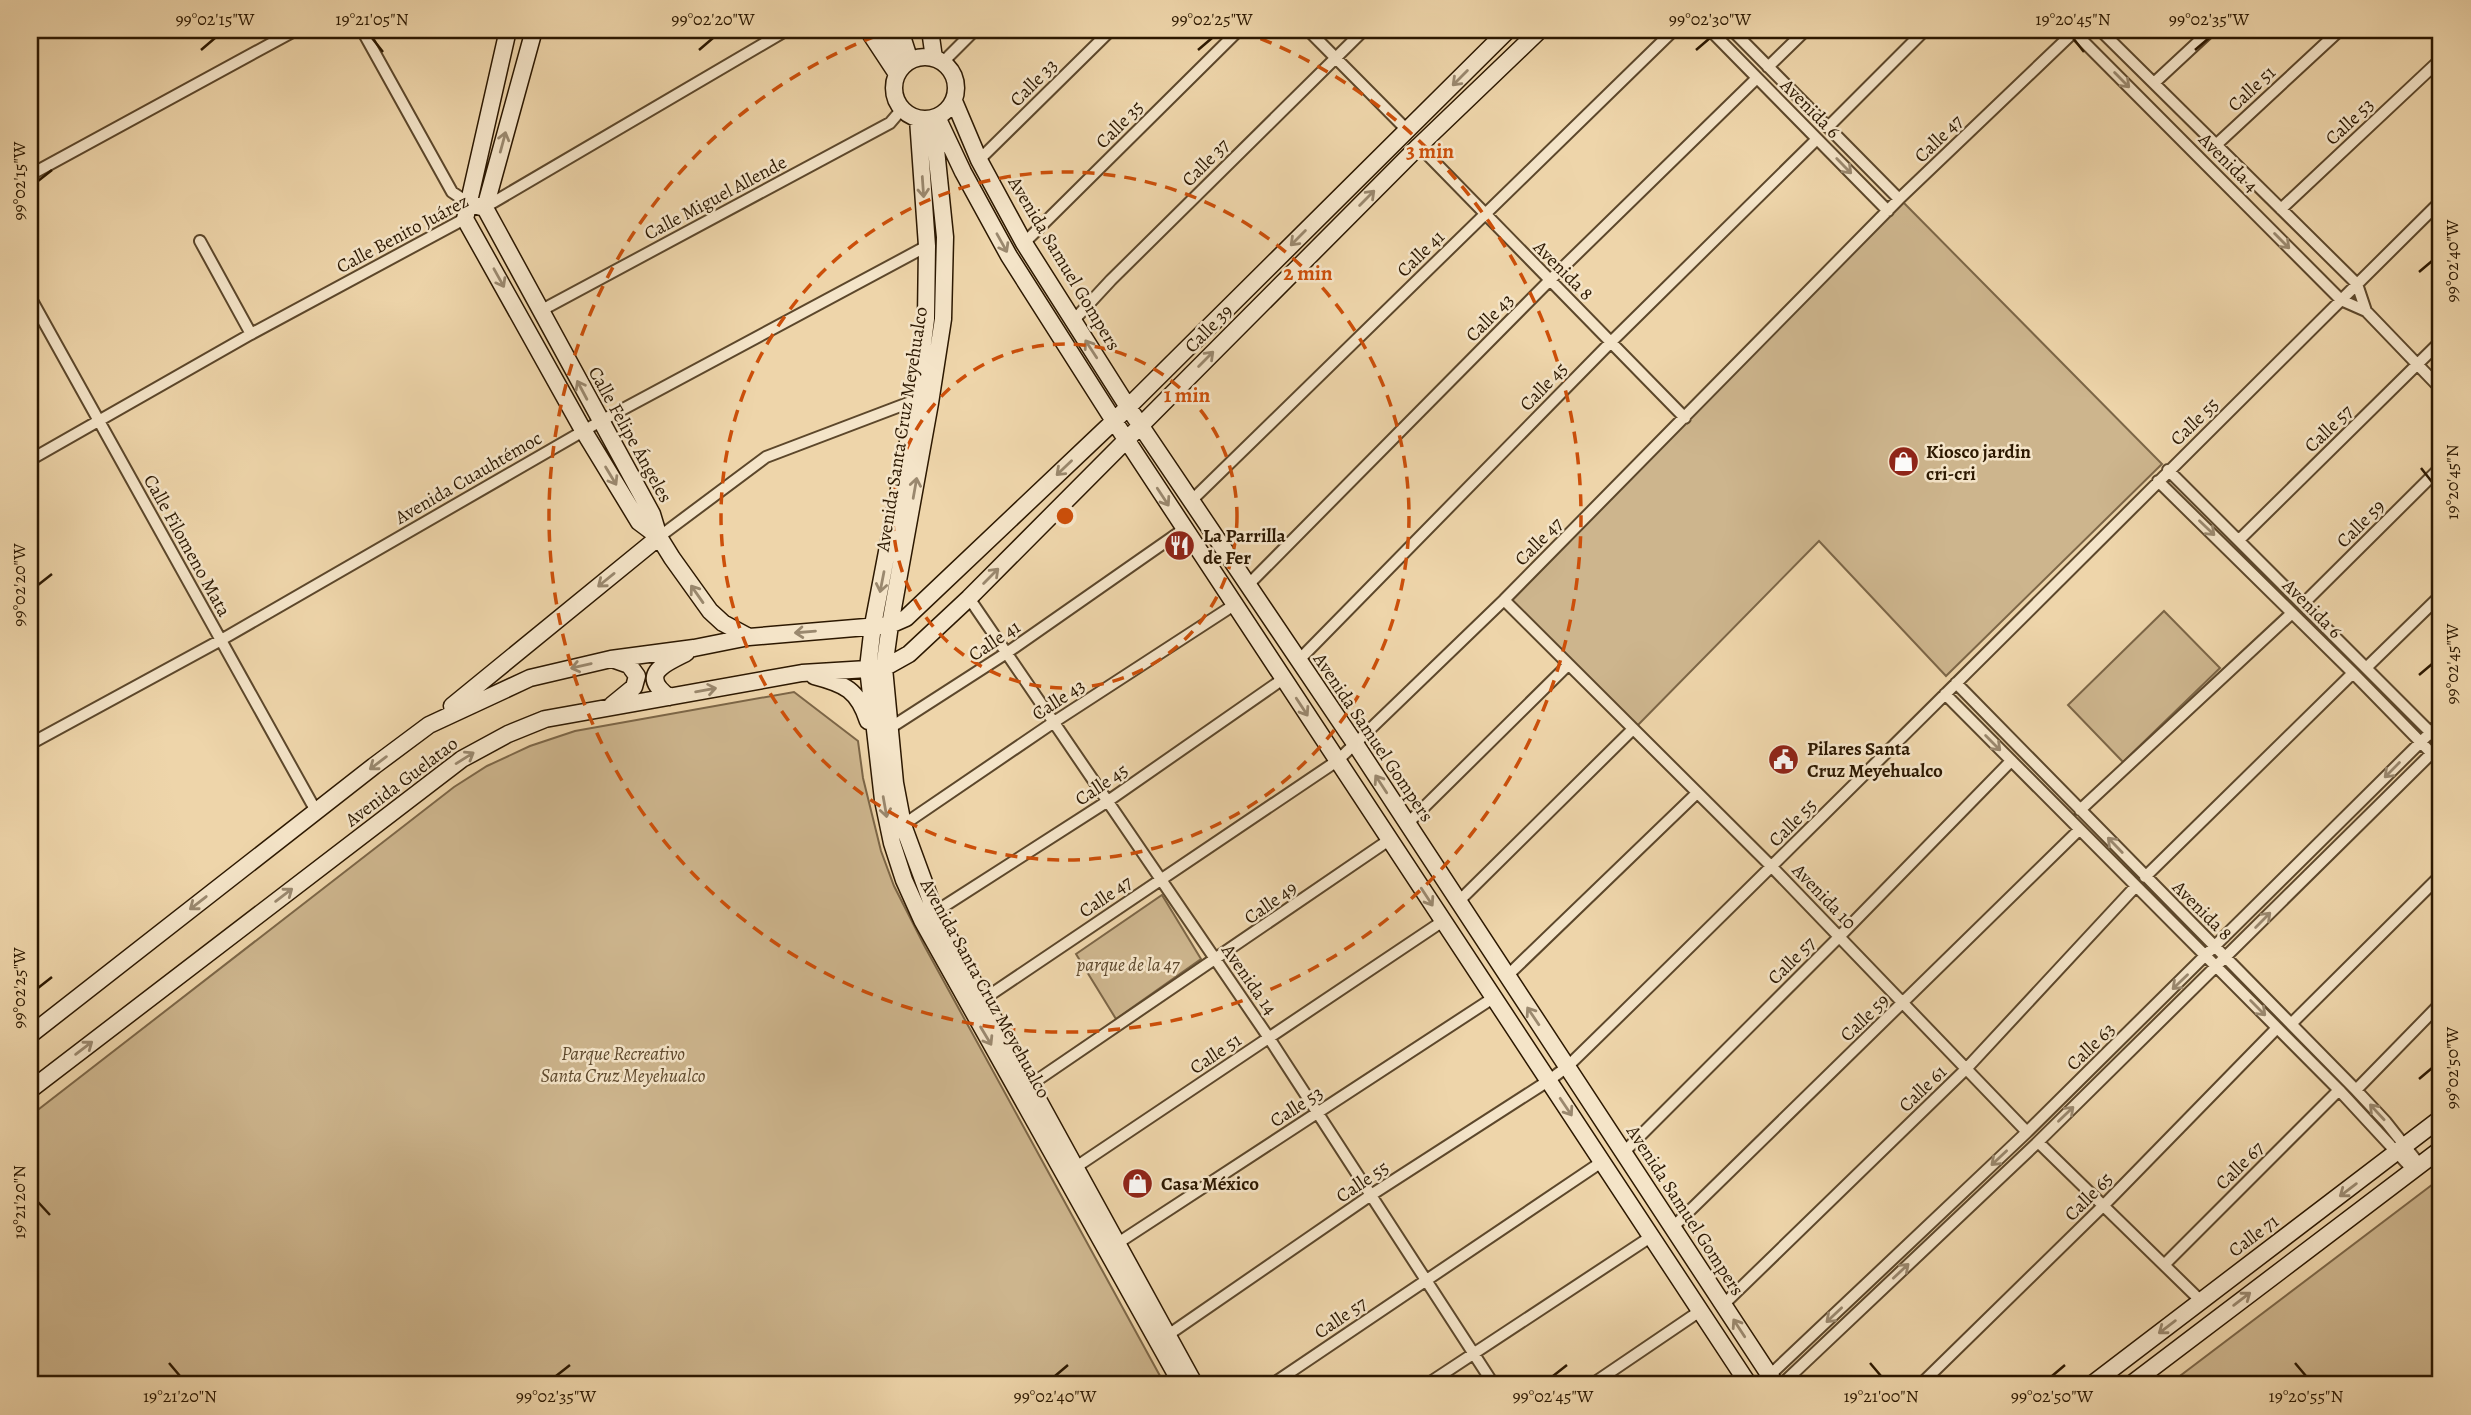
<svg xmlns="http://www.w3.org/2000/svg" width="2471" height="1415" font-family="Alegreya,serif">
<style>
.green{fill:#cdb58d;stroke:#7c6647;stroke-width:2}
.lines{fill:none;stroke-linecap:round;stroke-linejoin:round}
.street-casing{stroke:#5c472b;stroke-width:14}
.secondary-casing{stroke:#2c1801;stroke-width:19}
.street{stroke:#f4e4c8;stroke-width:10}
.secondary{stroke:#f4e4c8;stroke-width:16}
.oneway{stroke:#9a886e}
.ticks{fill:none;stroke:#2c1801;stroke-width:2.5}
.ring{fill:none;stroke:#cc4f0a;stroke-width:3.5;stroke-dasharray:12 9}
.labels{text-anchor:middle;stroke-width:5;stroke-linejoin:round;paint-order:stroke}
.street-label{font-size:19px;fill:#2c1801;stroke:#f4e4c8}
.poi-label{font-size:19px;font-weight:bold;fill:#2c1801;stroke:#f4e4c8;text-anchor:start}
.park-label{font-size:19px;font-style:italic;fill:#5c472b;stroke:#f4e4c8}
.centre{fill:#cc4f0a;stroke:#f4e4c8;stroke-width:3.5}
.ring-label{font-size:21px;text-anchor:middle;font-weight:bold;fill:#cc4f0a;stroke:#f4e4c8;stroke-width:5;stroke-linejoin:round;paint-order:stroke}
.neatline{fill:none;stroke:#2c1801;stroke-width:2.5}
.ticks-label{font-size:18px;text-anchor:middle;fill:#2c1801}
</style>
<rect width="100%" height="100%" fill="#eed5aa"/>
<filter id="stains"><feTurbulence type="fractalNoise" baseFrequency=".00286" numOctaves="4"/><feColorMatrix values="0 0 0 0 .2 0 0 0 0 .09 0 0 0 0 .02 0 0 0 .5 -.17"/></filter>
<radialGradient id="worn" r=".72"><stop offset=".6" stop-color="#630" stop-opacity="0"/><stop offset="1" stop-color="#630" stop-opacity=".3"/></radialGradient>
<!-- green -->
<path class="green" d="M1902 201 2162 464 1946 676 1819 541 1636 727 1511 601Z
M2164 611 2220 668 2123 762 2068 705Z
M794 692 858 741 863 778 881 851 894 886 925 947 1165 1385H30V1116L454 787 487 766 530 746 575 731Z
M1162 895 1201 959 1116 1019 1076 954Z
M2441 1178V1385H2168Z"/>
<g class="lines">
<defs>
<path id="street" d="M362 30 452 192 470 204
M1308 30 1407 130
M1710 30 1888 211
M1732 30 1899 199
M2072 30 2341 300 2366 311 2441 389
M2100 30 2357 284 2366 311
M943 62 975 30
M1768 67 1806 30
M2154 83 2211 30
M1828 127 1925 30
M2217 144 2340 30
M1419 146 1685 418
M979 160 1111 30
M30 175 296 30
M482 209 787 30
M2281 209 2441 59
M200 241 251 334
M1024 243 1239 30
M30 297 316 811
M540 311 890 123 902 109
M1073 321 1111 280 1364 30
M30 460 251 334 468 217
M2168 470 2441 743
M2158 481 2353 673 2441 763
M1191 501 1674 30
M659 537 766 457 916 400
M2239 540 2441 341
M1248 585 1550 280 1757 78
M969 598 1269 1038 1494 1385
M1504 600 1772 867 2027 1132
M2303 604 2441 467
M1298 661 1611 342 1817 139
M2367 667 2441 595
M1956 683 2356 1090 2386 1122 2420 1165
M1945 694 2339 1090 2413 1170
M890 728 1008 652 1184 529
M30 744 221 640 599 422 927 246
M2080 810 2292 613
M1407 824 1568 665
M903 825 1054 722 1234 605
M2145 877 2353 673
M1458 902 1633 729
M935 912 1108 801 1283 679
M1506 977 1697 793
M978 1003 1337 761 1504 600 1899 199 2076 30
M2291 1024 2441 875
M1030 1085 1389 840
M2356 1090 2441 1003
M2038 1142 2201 1301
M1623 1153 1839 937 2011 761
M1076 1167 1443 921
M1672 1228 2079 830
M1118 1243 1493 998
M2164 1265 2339 1090
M1723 1305 1966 1069 2136 886
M1168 1335 1371 1195 1548 1081 1567 1067C1861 781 2150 489 2441 201
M1271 1385 1603 1161
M1426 1385 1652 1236
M1591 1385 1700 1311
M1755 1385 1769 1376 2027 1132 2441 722
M1781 1385 2038 1142 2441 744
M1920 1385 2104 1205 2277 1028"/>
<path id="secondary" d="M508 30 465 219 583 430 639 522 659 537
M868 30 897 74
M886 30 905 64
M900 30 908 55
M930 30 934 58
M894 88a31 31 0 1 1 62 0a31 31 0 1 1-62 0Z
M954 101 979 160 1024 243 1128 407 1356 745 1776 1385
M937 117 963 172 1009 256 1114 421 1749 1385
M918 119 927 246 926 319 916 400 873 625 868 668 883 800 892 843 904 880 922 920 1182 1385
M933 120 945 237 943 319 930 403 890 625 884 668 895 783 903 825 935 912 1195 1385
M470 204 485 208 652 514 659 537 672 558 710 611 723 623 749 637
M485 208 534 30
M814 676C845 684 858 690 868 721
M669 697C639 675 663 664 686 653
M612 705 634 687 637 676 629 665 612 659
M452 706 659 537
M30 1035 374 766 429 725 530 678 611 659 694 648 749 637 890 625 906 618 1114 421 1508 30
M30 1090 462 759 508 734 545 719 802 673 884 668 909 654 969 598 1419 146 1540 30
M2091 1385 2441 1118
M2130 1385 2441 1149"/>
</defs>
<!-- street casing -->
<use href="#street" class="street-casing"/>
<!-- secondary casing -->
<use href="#secondary" class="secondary-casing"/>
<!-- street -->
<use href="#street" class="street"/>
<!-- secondary -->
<use href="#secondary" class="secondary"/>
</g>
<!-- one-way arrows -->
<defs><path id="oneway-shaft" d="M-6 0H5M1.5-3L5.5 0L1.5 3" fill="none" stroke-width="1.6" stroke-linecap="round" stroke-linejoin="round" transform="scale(1.75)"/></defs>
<g class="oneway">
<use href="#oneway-shaft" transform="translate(1460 78) rotate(135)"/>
<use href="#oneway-shaft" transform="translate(2122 80) rotate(45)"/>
<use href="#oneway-shaft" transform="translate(503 142) rotate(-75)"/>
<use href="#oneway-shaft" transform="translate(1844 166) rotate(46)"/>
<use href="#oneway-shaft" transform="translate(923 187) rotate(86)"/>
<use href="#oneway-shaft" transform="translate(1367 198) rotate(-45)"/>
<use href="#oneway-shaft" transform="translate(1298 238) rotate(135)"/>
<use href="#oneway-shaft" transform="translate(2282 241) rotate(45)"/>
<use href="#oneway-shaft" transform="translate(1002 243) rotate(61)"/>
<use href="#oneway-shaft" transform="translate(499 278) rotate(61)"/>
<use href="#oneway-shaft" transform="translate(1091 349) rotate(-123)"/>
<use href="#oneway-shaft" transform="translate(1206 359) rotate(-45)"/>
<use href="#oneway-shaft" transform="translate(582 390) rotate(-118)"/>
<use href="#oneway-shaft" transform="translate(1064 468) rotate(136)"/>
<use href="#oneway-shaft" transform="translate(611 476) rotate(59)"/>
<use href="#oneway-shaft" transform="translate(915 488) rotate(-80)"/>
<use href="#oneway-shaft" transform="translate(1163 497) rotate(57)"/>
<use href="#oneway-shaft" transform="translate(2207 528) rotate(44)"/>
<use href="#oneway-shaft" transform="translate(991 576) rotate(-45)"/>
<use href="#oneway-shaft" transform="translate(606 580) rotate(141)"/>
<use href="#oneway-shaft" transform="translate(882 582) rotate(101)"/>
<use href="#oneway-shaft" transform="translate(697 594) rotate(-125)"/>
<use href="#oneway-shaft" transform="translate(805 632) rotate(175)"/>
<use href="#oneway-shaft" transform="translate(581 666) rotate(167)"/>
<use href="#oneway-shaft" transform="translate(706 690) rotate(-10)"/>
<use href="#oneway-shaft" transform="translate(1302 707) rotate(57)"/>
<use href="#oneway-shaft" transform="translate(1993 743) rotate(45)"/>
<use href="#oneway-shaft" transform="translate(465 758) rotate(-32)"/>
<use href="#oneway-shaft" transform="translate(378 763) rotate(143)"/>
<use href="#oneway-shaft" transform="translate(2392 770) rotate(135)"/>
<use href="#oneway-shaft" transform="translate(1381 784) rotate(-123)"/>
<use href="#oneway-shaft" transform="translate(885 807) rotate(80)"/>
<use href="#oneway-shaft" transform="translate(2115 845) rotate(-134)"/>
<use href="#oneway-shaft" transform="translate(284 895) rotate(-37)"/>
<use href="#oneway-shaft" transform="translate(1427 897) rotate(57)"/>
<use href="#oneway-shaft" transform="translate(198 903) rotate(142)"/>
<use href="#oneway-shaft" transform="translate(2263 920) rotate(-45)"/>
<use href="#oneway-shaft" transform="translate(2180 982) rotate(136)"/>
<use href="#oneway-shaft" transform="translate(2258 1008) rotate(45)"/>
<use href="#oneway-shaft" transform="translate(1533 1016) rotate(-124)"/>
<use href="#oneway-shaft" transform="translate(986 1036) rotate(59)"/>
<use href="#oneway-shaft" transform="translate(84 1048) rotate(-37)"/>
<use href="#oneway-shaft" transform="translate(1566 1107) rotate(56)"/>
<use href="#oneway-shaft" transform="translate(2377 1112) rotate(-133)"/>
<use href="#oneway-shaft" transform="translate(2066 1114) rotate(-44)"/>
<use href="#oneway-shaft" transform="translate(1999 1158) rotate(137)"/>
<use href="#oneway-shaft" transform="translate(2348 1190) rotate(143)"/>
<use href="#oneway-shaft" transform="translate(1901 1271) rotate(-43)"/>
<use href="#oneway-shaft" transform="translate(2242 1299) rotate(-37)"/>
<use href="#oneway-shaft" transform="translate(1834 1315) rotate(137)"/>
<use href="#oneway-shaft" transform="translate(2167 1327) rotate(143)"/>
<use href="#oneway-shaft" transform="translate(1739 1328) rotate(-123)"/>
</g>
<!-- ticks -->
<path class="ticks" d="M372 38 383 52M2073 38 2084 52M201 50 215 38M699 50 713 38M1198 50 1212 38M1696 50 1710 38M2195 50 2209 38M38 181 52 170M2419 272 2432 261M2421 468 2432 482M38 585 52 574M2419 675 2432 664M38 988 52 977M2419 1079 2432 1068M38 1202 50 1215M169 1363 180 1376M1870 1363 1881 1376M2295 1363 2306 1376M556 1376 570 1365M1055 1376 1068 1365M1553 1376 1567 1365M2052 1376 2065 1365"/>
<!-- distance rings -->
<g class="ring">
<circle cx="1065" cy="516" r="172"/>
<circle cx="1065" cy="516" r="344"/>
<path d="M1241 31A516 516 0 1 1 889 31"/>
</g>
<!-- icons -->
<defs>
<symbol id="shop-disc" viewBox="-11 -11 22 22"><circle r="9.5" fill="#8f2418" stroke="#f4e4c8"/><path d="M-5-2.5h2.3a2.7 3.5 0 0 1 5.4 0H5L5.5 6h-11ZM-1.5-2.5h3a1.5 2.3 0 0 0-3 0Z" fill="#fff"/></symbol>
<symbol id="restaurant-disc" viewBox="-11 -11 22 22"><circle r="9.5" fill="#8f2418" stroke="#f4e4c8"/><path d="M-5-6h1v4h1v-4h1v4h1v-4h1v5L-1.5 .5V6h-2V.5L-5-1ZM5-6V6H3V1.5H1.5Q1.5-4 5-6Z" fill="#fff"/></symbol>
<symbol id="civic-disc" viewBox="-11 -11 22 22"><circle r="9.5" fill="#8f2418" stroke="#f4e4c8"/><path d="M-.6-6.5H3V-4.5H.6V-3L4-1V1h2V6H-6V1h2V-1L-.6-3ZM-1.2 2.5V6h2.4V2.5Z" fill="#fff"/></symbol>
</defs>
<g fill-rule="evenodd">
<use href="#shop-disc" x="1886" y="444" width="35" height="35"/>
<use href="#restaurant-disc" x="1162" y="528" width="35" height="35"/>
<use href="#civic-disc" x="1766" y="742" width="35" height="35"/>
<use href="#shop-disc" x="1120" y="1166" width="35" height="35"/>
</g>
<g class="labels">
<!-- street labels -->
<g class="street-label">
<text transform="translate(1033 82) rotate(-45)" y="7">Calle 33</text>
<text transform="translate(2251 88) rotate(-43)" y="7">Calle 51</text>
<text transform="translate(1811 108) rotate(45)" y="7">Avenida 6</text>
<text transform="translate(2349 121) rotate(-43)" y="7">Calle 53</text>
<text transform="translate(1119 124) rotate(-45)" y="7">Calle 35</text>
<text transform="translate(1938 138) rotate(-44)" y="7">Calle 47</text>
<text transform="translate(1205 162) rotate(-45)" y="7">Calle 37</text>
<text transform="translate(2229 162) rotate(45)" y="7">Avenida 4</text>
<text transform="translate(715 197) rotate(-28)" y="7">Calle Miguel Allende</text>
<text transform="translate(402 233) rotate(-28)" y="7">Calle Benito Juárez</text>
<text transform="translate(1420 253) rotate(-44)" y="7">Calle 41</text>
<text transform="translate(1065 263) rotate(59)" y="7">Avenida Samuel Gompers</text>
<text transform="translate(1564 270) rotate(45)" y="7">Avenida 8</text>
<text transform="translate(1489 317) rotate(-45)" y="7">Calle 43</text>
<text transform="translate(1208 328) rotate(-45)" y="7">Calle 39</text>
<text transform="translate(1543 386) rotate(-46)" y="7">Calle 45</text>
<text transform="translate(2194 421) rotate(-44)" y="7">Calle 55</text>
<text transform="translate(2328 428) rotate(-44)" y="7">Calle 57</text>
<text transform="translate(901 429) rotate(-81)" y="7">Avenida Santa Cruz Meyehualco</text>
<text transform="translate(631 434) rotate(61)" y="7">Calle Felipe Ángeles</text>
<text transform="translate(468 477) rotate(-30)" y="7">Avenida Cuauhtémoc</text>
<text transform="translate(2360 523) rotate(-45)" y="7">Calle 59</text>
<text transform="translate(1538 541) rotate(-45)" y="7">Calle 47</text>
<text transform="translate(188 545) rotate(61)" y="7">Calle Filomeno Mata</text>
<text transform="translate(2313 608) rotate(45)" y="7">Avenida 6</text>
<text transform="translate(994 640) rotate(-34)" y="7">Calle 41</text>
<text transform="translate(1058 699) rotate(-33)" y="7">Calle 43</text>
<text transform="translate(1374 737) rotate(56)" y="7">Avenida Samuel Gompers</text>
<text transform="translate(401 781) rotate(-37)" y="7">Avenida Guelatao</text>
<text transform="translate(1101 784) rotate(-34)" y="7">Calle 45</text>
<text transform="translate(1792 822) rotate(-45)" y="7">Calle 55</text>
<text transform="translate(1105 896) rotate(-34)" y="7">Calle 47</text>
<text transform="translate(1825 896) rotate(46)" y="7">Avenida 10</text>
<text transform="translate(1270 902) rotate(-35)" y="7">Calle 49</text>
<text transform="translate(2203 910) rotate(45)" y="7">Avenida 8</text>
<text transform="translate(1791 960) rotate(-45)" y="7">Calle 57</text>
<text transform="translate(1250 979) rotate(55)" y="7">Avenida 14</text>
<text transform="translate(986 988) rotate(61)" y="7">Avenida Santa Cruz Meyehualco</text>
<text transform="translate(1864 1017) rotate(-44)" y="7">Calle 59</text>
<text transform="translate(2090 1046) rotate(-44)" y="7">Calle 63</text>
<text transform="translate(1215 1053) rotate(-34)" y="7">Calle 51</text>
<text transform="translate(1922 1088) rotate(-44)" y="7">Calle 61</text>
<text transform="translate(1296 1106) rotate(-33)" y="7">Calle 53</text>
<text transform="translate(2239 1165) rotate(-45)" y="7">Calle 67</text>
<text transform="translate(1362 1181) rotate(-34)" y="7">Calle 55</text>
<text transform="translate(2088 1196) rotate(-45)" y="7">Calle 65</text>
<text transform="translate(1686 1210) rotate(57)" y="7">Avenida Samuel Gompers</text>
<text transform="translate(2253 1235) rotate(-37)" y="7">Calle 71</text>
<text transform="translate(1340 1317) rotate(-34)" y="7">Calle 57</text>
</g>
<!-- poi labels -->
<g class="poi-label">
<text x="1926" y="458">Kiosco jardin<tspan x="1926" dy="22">cri-cri</tspan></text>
<text x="1203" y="542">La Parrilla<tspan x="1203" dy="22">de Fer</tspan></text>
<text x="1807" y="755">Pilares Santa<tspan x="1807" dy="22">Cruz Meyehualco</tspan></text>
<text x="1161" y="1190">Casa México</text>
</g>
<!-- park labels -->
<g class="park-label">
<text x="1128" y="971">parque de la 47</text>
<text x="623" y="1060">Parque Recreativo<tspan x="623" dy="22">Santa Cruz Meyehualco</tspan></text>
</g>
</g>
<circle cx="1065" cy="516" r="10" class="centre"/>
<g class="ring-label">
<text x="1430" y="158">3 min</text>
<text x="1308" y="280">2 min</text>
<text x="1187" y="402">1 min</text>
</g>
<!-- margin -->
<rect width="2471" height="1415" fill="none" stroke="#eed5aa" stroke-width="77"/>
<rect x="38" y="38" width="2394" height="1338" class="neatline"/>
<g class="ticks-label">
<text x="215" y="25">99°02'15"W</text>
<text x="372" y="25">19°21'05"N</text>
<text x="713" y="25">99°02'20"W</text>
<text x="1212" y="25">99°02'25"W</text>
<text x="1710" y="25">99°02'30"W</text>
<text x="2073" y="25">19°20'45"N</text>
<text x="2209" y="25">99°02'35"W</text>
<text transform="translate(19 181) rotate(-90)" y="6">99°02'15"W</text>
<text transform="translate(2452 261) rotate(-90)" y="6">99°02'40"W</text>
<text transform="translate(2452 482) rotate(-90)" y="6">19°20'45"N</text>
<text transform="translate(19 585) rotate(-90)" y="6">99°02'20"W</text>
<text transform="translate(2452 664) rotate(-90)" y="6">99°02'45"W</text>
<text transform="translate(19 988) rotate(-90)" y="6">99°02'25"W</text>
<text transform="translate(2452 1068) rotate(-90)" y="6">99°02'50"W</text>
<text transform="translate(19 1202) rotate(-90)" y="6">19°21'20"N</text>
<text x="180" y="1402">19°21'20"N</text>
<text x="556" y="1402">99°02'35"W</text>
<text x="1055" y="1402">99°02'40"W</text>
<text x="1553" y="1402">99°02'45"W</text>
<text x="1881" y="1402">19°21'00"N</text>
<text x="2052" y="1402">99°02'50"W</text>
<text x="2306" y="1402">19°20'55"N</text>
</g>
<rect width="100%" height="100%" filter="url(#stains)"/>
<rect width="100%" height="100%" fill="url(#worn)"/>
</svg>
